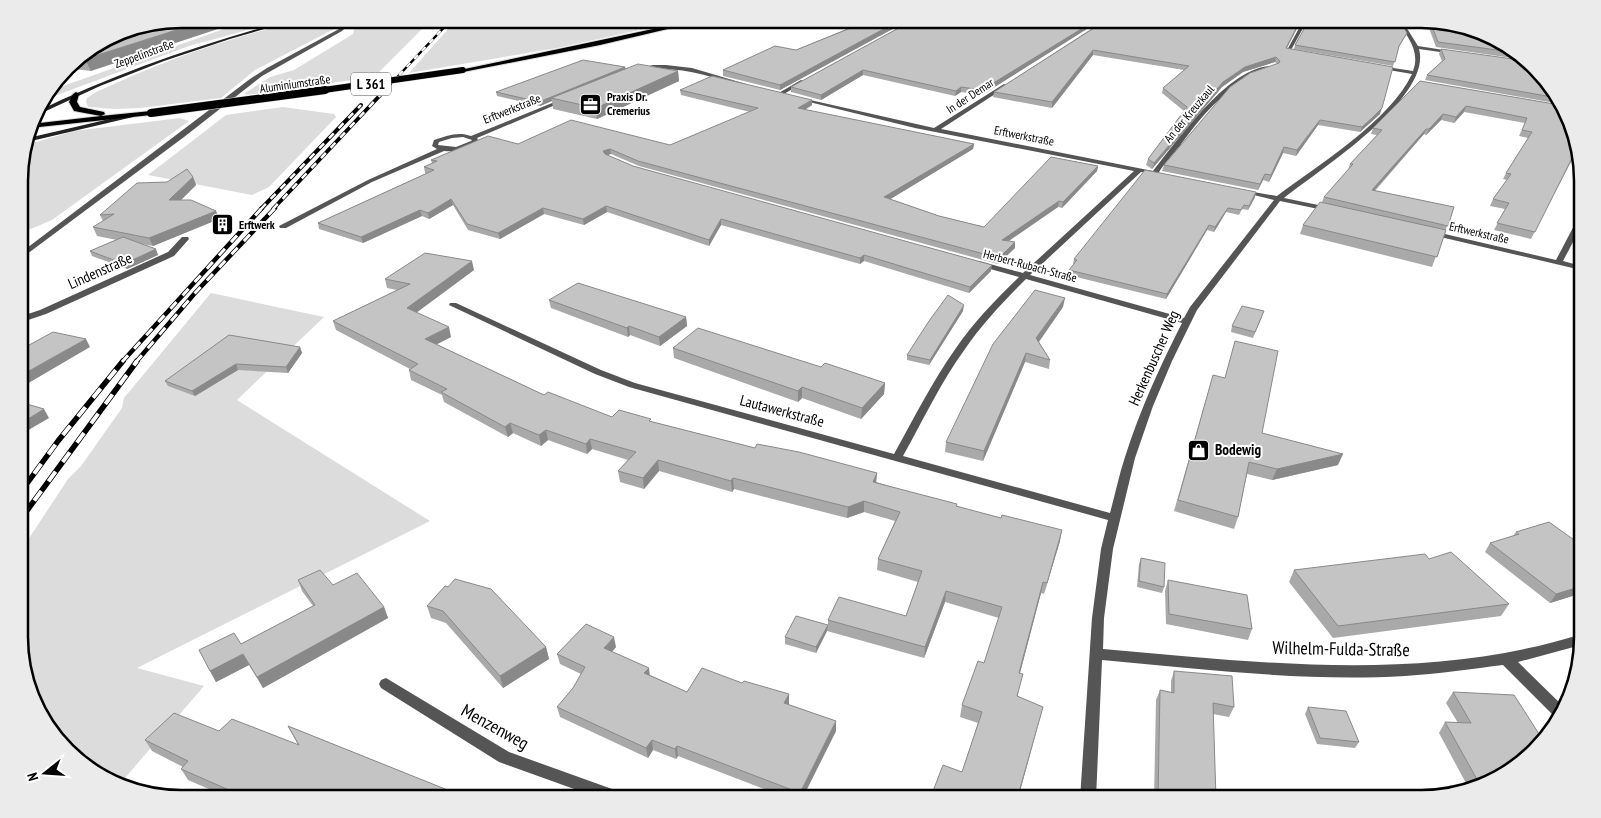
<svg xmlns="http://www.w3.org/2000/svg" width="1601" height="818" font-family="'PT Sans Narrow',sans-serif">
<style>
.green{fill:#dcdcdc}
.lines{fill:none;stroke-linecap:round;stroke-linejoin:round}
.primary-casing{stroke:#dbdbdb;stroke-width:2}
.street{fill:#555;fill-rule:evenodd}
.secondary{fill:#222;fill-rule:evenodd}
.primary{fill:#000;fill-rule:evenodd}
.rail-far3-casing{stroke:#000;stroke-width:2.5}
.rail-far2-casing{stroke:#000;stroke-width:4}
.rail-far1-casing{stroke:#000;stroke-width:4.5}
.rail-casing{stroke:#000;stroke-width:5.5}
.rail-far3{stroke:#fff;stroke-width:2;stroke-dasharray:5.5;stroke-linecap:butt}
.rail-far2{stroke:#fff;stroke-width:2.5;stroke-dasharray:7;stroke-linecap:butt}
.rail-far1{stroke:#fff;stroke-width:3;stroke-dasharray:9;stroke-linecap:butt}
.rail{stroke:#fff;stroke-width:4;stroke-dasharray:12;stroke-linecap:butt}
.primary-bridge-far1-casing{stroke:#dbdbdb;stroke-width:7;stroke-linecap:butt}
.primary-bridge-casing{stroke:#dbdbdb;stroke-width:9;stroke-linecap:butt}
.primary-bridge-far1{stroke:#000;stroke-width:6}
.primary-bridge{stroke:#000;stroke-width:8}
.wall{fill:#a9a9a9}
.shaded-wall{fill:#898989}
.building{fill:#c4c4c4;stroke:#898989}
.labels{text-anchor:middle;stroke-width:4;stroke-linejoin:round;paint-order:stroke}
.far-street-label{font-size:12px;fill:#000;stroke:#fff}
.far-poi-label{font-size:12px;font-weight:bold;fill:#000;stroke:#fff;text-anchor:start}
.shield{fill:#fff;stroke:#4c4c4c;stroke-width:1}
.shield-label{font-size:14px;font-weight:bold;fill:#000}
.street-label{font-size:15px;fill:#000;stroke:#fff}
.poi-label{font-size:15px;font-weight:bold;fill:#000;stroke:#fff;text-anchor:start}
.near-street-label{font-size:18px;fill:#000;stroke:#fff}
.rim{fill:none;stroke:#000;stroke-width:2.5}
</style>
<rect width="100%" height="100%" fill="#fff"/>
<!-- green -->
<path class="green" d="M252 19H288L189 46 41 101 49 91Z
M307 19 345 20 336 28 255 70 221 98 140 108 115 109 88 107 86 102 87 98 96 92C164 60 234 36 307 19Z
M370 19H432L374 77 246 95 245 93 270 77 294 70 353 34 355 26Z
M457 19H548L559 21 575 19H690L557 48 409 73Z
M283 107 334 114 336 117 269 187 252 195 148 175 226 115Z
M180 118 189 121 52 220 19 234V169L26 145 74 131Z
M211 293 324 317 237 400 430 521 137 668 204 686 119 785 108 782 52 736 20 659V552L68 479 81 466 122 408 124 398Z"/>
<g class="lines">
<defs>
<path id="primary" d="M700 19H710L600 45 463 72 460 70Z
M76 92 79 94 77 102 80 107 104 112 105 114 101 116 151 111 155 113 151 115 30 128 31 124 101 116 74 111 69 102 73 94Z"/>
</defs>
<!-- primary casing -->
<use href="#primary" class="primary-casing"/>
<!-- street -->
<path class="street" d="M351 19H355L342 31 262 76 184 137 19 260V254L250 79 267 68 339 29Z
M1304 19H1317L1359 24 1357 25 1307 21 1291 50 1300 53 1297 55 1286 52Z
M1397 19H1401L1418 46 1457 52 1454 54 1419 49C1433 98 1318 171 1284 198L1333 208V212L1280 201 1197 310 1172 361 1153 406 1135 458 1113 549 1104 618 1103 649C1263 663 1426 683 1582 634L1581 645 1518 662 1566 709 1557 719 1503 665C1470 669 1438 674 1405 676 1304 682 1203 669 1102 660L1096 799H1080L1092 618 1101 549 1108 520 629 387 595 374 449 305 450 303H456L601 370 635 383 894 454C914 418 932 382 956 348 974 322 996 299 1019 277L976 265V261H979L1023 273 1134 171 915 128 797 99V97L934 128 1004 84 1007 86 1006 87 941 129 1153 171C1178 140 1229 66 1272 66V68C1228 84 1206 110 1179 147 1172 155 1163 165 1158 174L1141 172 1030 275 1184 318 1190 307 1274 200 1242 192V190L1277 196C1318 165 1390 121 1412 74L1377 68 1380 66 1413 71C1421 50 1406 36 1397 19ZM1026 279 1182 323C1160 366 1140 410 1125 457 1119 475 1115 495 1110 513L903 456C923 420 941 382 965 349 983 323 1004 301 1026 279Z
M653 65H666L692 68 746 84 743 86C708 76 676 64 640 71L637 69Z
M801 80 803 81V83L782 95 777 94Z
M562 99 567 100 477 138 478 139C473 151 456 152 444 151L372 182 286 228H280L279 226 368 180 437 149 432 146 434 140C446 136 458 131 471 136ZM463 137 472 140 471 141 456 147 438 145 439 142 452 138Z
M1578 218H1581V227L1563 261 1581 266V270L1432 235 1428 233 1432 231 1556 260Z
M182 237H188L189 239 174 256 46 314 19 323V317L40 310 168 252Z
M386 678 509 752 626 794 629 799H602L499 762 381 688 379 684 381 680Z"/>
<!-- secondary -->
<path class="secondary" d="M293 19H299L230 39 164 61 100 86 33 117 34 113C118 72 204 43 293 19Z
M131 114 133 115V117L27 142 28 138Z"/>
<!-- primary -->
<use href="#primary" class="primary"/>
<defs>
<path id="rail-far3" d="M384 91 452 19"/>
<path id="rail-far2" d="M261 209 361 105
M273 209 385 90"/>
<path id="rail-far1" d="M122 362 262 208
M136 362 195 293 275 208"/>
<path id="rail" d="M20 493 58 441 123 361
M20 520 137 361"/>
</defs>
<!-- rail-far3 casing -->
<use href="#rail-far3" class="rail-far3-casing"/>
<!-- rail-far2 casing -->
<use href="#rail-far2" class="rail-far2-casing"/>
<!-- rail-far1 casing -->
<use href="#rail-far1" class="rail-far1-casing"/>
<!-- rail casing -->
<use href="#rail" class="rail-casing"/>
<!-- rail-far3 -->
<use href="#rail-far3" class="rail-far3"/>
<!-- rail-far2 -->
<use href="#rail-far2" class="rail-far2"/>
<!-- rail-far1 -->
<use href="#rail-far1" class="rail-far1"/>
<!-- rail -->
<use href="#rail" class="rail"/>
<defs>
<path id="primary-bridge-far1" d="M317 91 463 70"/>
<path id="primary-bridge" d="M151 113 325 90"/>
</defs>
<!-- primary-bridge-far1 casing -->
<use href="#primary-bridge-far1" class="primary-bridge-far1-casing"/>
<!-- primary-bridge casing -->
<use href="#primary-bridge" class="primary-bridge-casing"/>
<!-- primary-bridge-far1 -->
<use href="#primary-bridge-far1" class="primary-bridge-far1"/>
<!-- primary-bridge -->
<use href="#primary-bridge" class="primary-bridge"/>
</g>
<!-- wall -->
<path class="wall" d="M867 19H911L780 90 723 76V70L796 50 868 20H867Z
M915 19H1302L1287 48 1380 114 1360 132 1318 125 1296 156 1283 153 1269 182 1263 180 1258 190 1162 171 1164 165 1277 64 1275 62 1243 72 1222 87 1152 169 1146 165 1148 159 1184 111 1162 93 1163 88 1184 70 1093 55 1052 108 993 97 994 92 1091 29 1090 27 982 95 961 92 955 96 863 75 821 100 791 92V87Z
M1324 19H1399L1400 20 1398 25Z
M1402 19H1416L1410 29Z
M1426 20 1493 36 1519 59 1436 47Z
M119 31 91 71 66 68 74 59Z
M1407 33 1398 49 1393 66 1294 49 1295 45Z
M1441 49 1555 90 1560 104 1425 80 1427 75 1442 61 1439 54Z
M625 67 626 69 678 71 679 81 597 119 553 109 552 101 540 106 497 96 496 92Z
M1420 81 1560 105 1581 159 1573 158 1531 239 1494 230 1505 209 1490 206 1493 199 1507 180 1503 179 1506 173 1528 138 1519 136 1525 123 1464 112 1454 123 1441 120 1426 135 1424 134 1375 191 1454 207 1432 267 1300 234 1303 225 1322 202 1324 197 1348 170 1350 164 1377 135 1371 134 1373 128Z
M680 90 812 105 805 110 974 144 973 149 890 199 939 216 984 227 1098 166 1097 171 1062 208 1058 207 1009 241 1015 248 998 264 639 166 611 154 607 155 633 166 991 271 969 293 864 261 860 264 721 225 709 246 607 212 584 225 544 214 500 239 468 230 453 205 429 219 422 216 363 243 319 229 318 223 427 173H425L424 167 432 163 431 160 518 144 670 145 750 112 681 95Z
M193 177 196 185 181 200 216 211 219 219 153 246 142 244 158 255 127 269 92 256 90 251 117 240 97 236 93 227 103 221 100 215 167 182Z
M1255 197 1248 210 1242 209 1239 215 1226 212 1214 232 1207 230 1166 299 1068 275 1069 270 1074 264H1073L1074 259Z
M474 270 416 313 451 337 436 344 544 395 612 417 652 422 755 448 877 473 876 482 956 506 1060 541 1044 594 1041 593 1020 673 1018 696 1040 718 962 772 978 723 960 717 962 705 984 663 999 618 945 602 924 658 827 631 816 653 785 644V637L828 625V620L906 616 918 582 877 570 878 559 895 521 864 512 847 518 734 489 732 492 659 471 644 489 620 482 618 471 628 460 592 449 587 454 548 440 541 446 513 433 508 437 444 402 442 395 411 380 409 370 410 369 336 330 333 321 397 290 387 288 385 279Z
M549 300 686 317 687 326 660 346 630 335 628 337 551 308Z
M1063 307 1039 342 1050 360 1049 369 1025 362 983 461 945 452 946 442Z
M963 311 929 365 907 360V355Z
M1262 317 1253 338 1231 332 1232 326Z
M1235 341 1262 433 1338 465 1272 480 1247 474 1238 517 1234 529 1174 511 1213 375 1225 378Z
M300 347 302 353 288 373 238 370 195 396 168 386 165 381Z
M673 348 821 367 885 383 884 394 861 419 802 398 798 402 674 358Z
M1516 532 1582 593 1550 603 1485 552 1490 543 1513 536Z
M1141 558 1164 587 1162 593 1137 587 1139 564Z
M1429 559 1509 604 1501 616 1333 638 1289 582 1294 570Z
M298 580 333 585 384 607 388 618 263 688 249 665 216 682 199 650 241 644 313 606 302 591Z
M1168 580 1252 629 1248 640 1166 624 1165 591Z
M445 586 546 647 549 659 503 688 446 623 431 618 427 606Z
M616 647 612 652 650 675 687 692 742 683 789 694V705L836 721V731L802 799H790L678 756 676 759 653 750 648 758 560 717 557 707 573 688 581 674 560 664 557 654Z
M1174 671 1234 707 1229 717 1213 714 1216 799H1154L1156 700 1160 690 1171 692V681Z
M1453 692 1510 772 1468 787 1439 733 1445 722 1458 723 1446 703Z
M1308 707 1359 742 1355 748 1317 744 1305 714Z
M288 726 470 799H232L188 780 181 769 183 767 152 751 145 740 219 731 298 745Z
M1449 786 1467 787 1443 795Z"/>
<!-- shaded-wall -->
<path class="shaded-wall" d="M211 19H248L91 71 85 59Z
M902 19H911L780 90V85Z
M1301 19H1302L1284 53 1286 48Z
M1091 23 1090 27 982 95V90Z
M1093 50V55L1052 108V102Z
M1276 57 1275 62 1243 72 1222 87 1152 169 1154 163 1223 82 1245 67Z
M625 67 626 71 551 98 552 101 540 106 539 102Z
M863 70V75L821 100V95Z
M678 71 679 81 597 119 596 108Z
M961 87V92L955 96 956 91Z
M812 100V105L798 114V108Z
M1466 106 1464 112 1454 123 1456 117Z
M1382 108 1380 114 1360 132 1362 127Z
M1443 114 1441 120 1426 135 1429 129Z
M1320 120 1318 125 1296 156 1297 150Z
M1426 129 1424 134 1369 196 1372 190Z
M974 144 973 149 884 203V197Z
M1284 147 1283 153 1269 182 1271 175Z
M610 149 611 154 604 156 603 151Z
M1098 166 1097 171 1062 208 1063 202Z
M1265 174 1263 180 1258 190 1260 184Z
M193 177 196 185 172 209 169 200Z
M1256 192 1255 197 1248 210 1249 206Z
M451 199 453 205 429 219 428 213Z
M1059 201 1058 207 1001 246 1002 240Z
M606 206 607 212 584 225 583 219Z
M543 208 544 214 500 239 498 233Z
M1228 208 1226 212 1214 232 1215 227Z
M420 210 422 216 363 243 361 237Z
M216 211 219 219 153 246 149 238Z
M721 219V225L709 246V240Z
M1209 225 1207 230 1166 299 1167 294Z
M1015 242V248L998 264 999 258Z
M156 249 158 255 127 269 124 264Z
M864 255V261L860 264V258Z
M472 261 474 270 409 318 407 308Z
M992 265 991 271 969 293 970 287Z
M1065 298 1063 307 1035 347 1036 338Z
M964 305 963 311 929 365 930 360Z
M686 317 687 326 660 346 659 337Z
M629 326 630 335 628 337 627 328Z
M449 327 451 337 428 349 425 339Z
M86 339 90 347 20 388V376Z
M300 347 302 353 288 373 286 367Z
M1026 353 1025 362 983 461 984 451Z
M236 364 238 370 195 396 192 391Z
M885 383 884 394 861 419 862 408Z
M802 387V398L798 402V391Z
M44 409 49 418 20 435V424Z
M510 423 513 433 508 437 505 427Z
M546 430 548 440 541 446 539 435Z
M590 439 592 449 587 454 586 444Z
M1343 454 1338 465 1272 480 1277 469Z
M658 460 659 471 644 489 643 478Z
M877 473 876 484 873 482Z
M733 478 734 489 732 492 731 481Z
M864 501V512L847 518 848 507Z
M1062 530 1060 541 1044 594 1047 583Z
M1043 582 1041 593 1017 684 1019 673Z
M1582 586V593L1550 603 1556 594Z
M946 591 945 602 924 658 925 647Z
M384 607 388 618 263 688 257 677Z
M828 625 827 631 816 653V647Z
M614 637 616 647 606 658 604 648Z
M546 647 549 659 503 688 500 676Z
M243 654 249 665 216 682 210 671Z
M649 668 650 677 644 673Z
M789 694V704L784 713V703Z
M1043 707 1018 799H1017Z
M836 721V731L802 799H800V793Z
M652 740 653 750 648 758 646 748Z
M677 746 678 756 676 759 675 749Z
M284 794 287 799H279Z"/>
<!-- building -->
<path class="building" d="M180 19H211L85 59 75 58 119 31Z
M873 19H902L780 85 723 70 775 46 796 50Z
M915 19H1301L1286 48 1393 67 1382 108 1372 118 1362 127 1320 120 1297 150 1284 147 1271 175 1265 174 1260 184 1164 165 1230 87 1250 73 1279 63 1280 61 1276 57 1245 67 1223 82 1154 163 1148 159 1187 107 1163 88 1189 66 1093 50 1052 102 994 92 1094 28 1091 23 982 90 961 87 956 91 863 70 821 95 791 87Z
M1383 19H1399L1400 20Z
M1407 19H1415L1411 25Z
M1309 20 1404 28 1407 33 1399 46 1395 62 1295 45Z
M1430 21 1493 36 1512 52 1438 42Z
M1441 49 1520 60 1555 90 1558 98 1427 75 1445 59Z
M583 60 625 67 539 102 496 92Z
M638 64 678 71 596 108 551 98Z
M712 76 812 100 798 108 974 144 884 197 939 216 984 227 1051 157 1098 166 1063 202 1059 201 1002 240 1015 242 999 258 638 161 610 149 603 151 605 154 633 166 992 265 970 287 864 255 860 258 721 219 709 240 606 206 583 219 543 208 498 233 467 224 451 199 428 213 420 210 361 237 318 223 434 170 424 167 437 161 431 160 488 136 518 144 571 120 670 145 758 108 680 90Z
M1420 81 1560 105 1578 152H1575L1535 232 1497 223 1509 203 1493 199 1511 174 1506 173 1532 132 1522 130 1527 118 1466 106 1456 117 1443 114 1429 129H1426L1372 190 1454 207 1448 226 1324 197 1353 164H1350L1382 130 1373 128Z
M187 169 193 177 169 200H191L216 211 149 238 93 227 114 214 100 215 137 183 167 182Z
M1145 170 1256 192 1249 206 1244 205 1241 210 1228 208 1215 227 1209 225 1167 294 1069 270 1077 260 1074 259Z
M1320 202 1446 230 1437 257 1303 225Z
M123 237 156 249 124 264 90 251Z
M425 253 472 261 407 308 449 327 425 339 544 395 548 392 612 417 619 410 651 419 649 421 755 448 757 444 799 452 877 473 873 482 957 504 956 506 1001 518 1002 515 1062 530 1047 583 1043 582 1019 673 1023 674 1017 696 1043 707 1017 799H930L943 765 962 772 982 712 962 705 978 661 984 663 1002 607 946 591 925 647 828 620 839 597 906 616 922 571 878 559 900 512 864 501 848 507 733 478 731 481 658 460 643 478 618 471 636 452 590 439 586 444 546 430 539 435 510 423 505 427 441 392 447 389 409 370 418 364 333 321 410 284 385 279Z
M578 283 686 317 659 337 629 326 627 328 549 300Z
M1035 290 1065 298 1036 338 1050 360 1026 353 984 451 946 442 993 344Z
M948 295 964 305 930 360 907 355 929 321Z
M1242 306 1264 311 1255 332 1232 326Z
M698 328 821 367 825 363 885 383 862 408 802 387 798 391 673 348Z
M53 332 86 339 20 376V350Z
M229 335 300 347 286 367 236 364 192 391 165 381Z
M1235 341 1278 351 1262 433 1343 454 1277 469 1249 462 1238 517 1178 500 1213 375 1225 378Z
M20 402 44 409 20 424Z
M1549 522 1577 542 1582 540V586L1556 594 1490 543 1519 534 1516 532Z
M1451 552 1509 604 1338 626 1294 570 1425 554 1429 559Z
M1141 558 1165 563 1164 587 1139 581Z
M320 570 333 585 357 573 384 607 257 677 243 654 210 671 199 650 234 633 241 644 315 605 298 580Z
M455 579 491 589 546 647 500 676 443 611 427 606 445 586 448 587Z
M1168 580 1247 595 1252 629 1169 614Z
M796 616 828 625 816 647 785 637Z
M586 624 614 637 604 648 649 668 644 673 687 692 702 668 742 683 744 681 789 694 784 703 836 721 800 793 677 746 675 749 652 740 646 748 557 707 573 688 585 667 557 654Z
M1174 671 1232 676 1234 707 1213 703 1216 799H1158L1160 690 1174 693Z
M1453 692 1514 695 1541 737 1510 772 1479 783 1445 722 1471 723Z
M1308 707 1346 711 1359 742 1320 738Z
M174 713 219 731 232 719 299 745 288 726 470 799H297L284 794 279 799H243L245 797 181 769 188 761 145 740Z
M1449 786 1467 787 1452 792Z"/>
<!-- icons -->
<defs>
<symbol id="office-square" viewBox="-11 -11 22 22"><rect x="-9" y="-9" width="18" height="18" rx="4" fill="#000" stroke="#fff"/><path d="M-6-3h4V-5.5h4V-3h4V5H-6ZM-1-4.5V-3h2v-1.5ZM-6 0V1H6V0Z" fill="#fff"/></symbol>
<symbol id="building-square" viewBox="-11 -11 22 22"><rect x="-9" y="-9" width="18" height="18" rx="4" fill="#000" stroke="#fff"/><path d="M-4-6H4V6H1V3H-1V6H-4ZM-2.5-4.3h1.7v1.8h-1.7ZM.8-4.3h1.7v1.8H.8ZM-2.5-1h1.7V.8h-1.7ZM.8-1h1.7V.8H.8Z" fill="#fff"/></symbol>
<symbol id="shop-square" viewBox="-11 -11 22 22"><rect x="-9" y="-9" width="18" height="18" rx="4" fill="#000" stroke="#fff"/><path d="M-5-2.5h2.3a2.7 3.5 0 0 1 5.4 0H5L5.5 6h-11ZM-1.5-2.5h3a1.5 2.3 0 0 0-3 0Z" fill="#fff"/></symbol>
</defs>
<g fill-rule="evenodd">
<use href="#office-square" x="578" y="92" width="25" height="25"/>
<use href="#building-square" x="210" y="212" width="25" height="25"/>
<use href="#shop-square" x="1186" y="438" width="25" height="25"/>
</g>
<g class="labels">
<!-- far-street labels -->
<g class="far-street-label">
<text transform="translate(144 54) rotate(-20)" y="4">Zeppelinstraße</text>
<text transform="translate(295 84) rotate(-8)" y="4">Aluminiumstraße</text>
<text transform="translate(970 96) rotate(-33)" y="4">In der Demar</text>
<text transform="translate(512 109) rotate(-22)" y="4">Erftwerkstraße</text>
<text transform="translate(1189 114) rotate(-50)" y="4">An der Kreuzkaul</text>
<text transform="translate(1024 136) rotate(11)" y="4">Erftwerkstraße</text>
<text transform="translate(1479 233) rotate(13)" y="4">Erftwerkstraße</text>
<text transform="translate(1030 266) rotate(15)" y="4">Herbert-Rubach-Straße</text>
</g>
<!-- far-poi labels -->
<g class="far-poi-label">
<text x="607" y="101">Praxis Dr.<tspan x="607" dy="14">Cremerius</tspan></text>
<text x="239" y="229">Erftwerk</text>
</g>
<!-- shield labels -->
<rect class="shield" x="351" y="72.5" width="40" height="23" rx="4"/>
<g class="shield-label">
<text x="371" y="89">L 361</text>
</g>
<!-- street labels -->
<g class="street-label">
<text transform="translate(100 271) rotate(-24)" y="5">Lindenstraße</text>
<text transform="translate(1154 358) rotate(-66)" y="5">Herkenbuscher Weg</text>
<text transform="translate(782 411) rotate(15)" y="5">Lautawerkstraße</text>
</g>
<!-- poi labels -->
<g class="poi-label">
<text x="1215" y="455">Bodewig</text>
</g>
<!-- near-street labels -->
<g class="near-street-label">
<text transform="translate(1341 649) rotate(1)" y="6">Wilhelm-Fulda-Straße</text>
<text transform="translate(495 727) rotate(29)" y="6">Menzenweg</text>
</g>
</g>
<!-- crop -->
<path d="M0 0H1601V818H0ZM181 28H1421A153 153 0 0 1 1574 181V637A153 153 0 0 1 1421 790H181A153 153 0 0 1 28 637V181A153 153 0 0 1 181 28Z" fill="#ebebeb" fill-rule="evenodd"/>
<path class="rim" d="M181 28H1421A153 153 0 0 1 1574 181V637A153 153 0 0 1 1421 790H181A153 153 0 0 1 28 637V181A153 153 0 0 1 181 28Z"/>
<!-- north arrow -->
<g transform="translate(45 773) rotate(253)" stroke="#ffffff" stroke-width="4" paint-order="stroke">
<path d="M0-4L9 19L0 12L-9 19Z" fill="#000000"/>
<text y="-8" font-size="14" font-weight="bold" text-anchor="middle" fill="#000000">N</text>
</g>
</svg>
